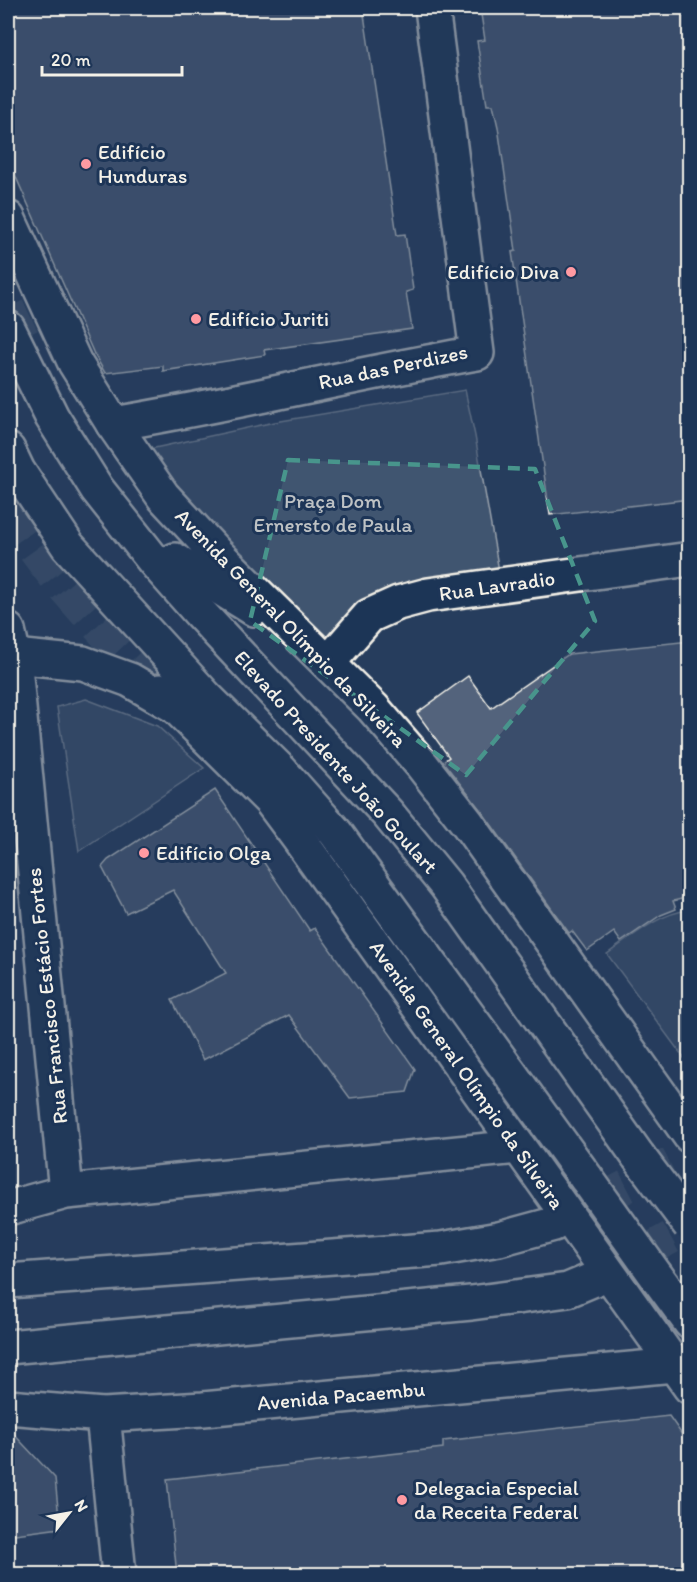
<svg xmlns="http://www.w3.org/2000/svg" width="697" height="1582" font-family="Itim,sans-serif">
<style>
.green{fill:#40546f;stroke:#9aa2ac;stroke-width:1.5}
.building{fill:#52647b;stroke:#f4f1e8;stroke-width:1.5}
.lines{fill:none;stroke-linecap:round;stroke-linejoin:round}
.primary-tunnel{stroke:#455872;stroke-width:33;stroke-dasharray:33 16;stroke-linecap:butt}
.minor-casing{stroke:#f4f1e8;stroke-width:38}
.secondary-casing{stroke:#f4f1e8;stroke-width:38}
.primary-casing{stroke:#f4f1e8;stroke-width:38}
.trunk-casing{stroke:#f4f1e8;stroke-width:38}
.minor{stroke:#1d3557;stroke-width:33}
.secondary{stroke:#1d3557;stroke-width:33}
.primary{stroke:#1d3557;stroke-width:33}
.trunk{stroke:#1d3557;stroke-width:33}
.trunk-bridge-casing{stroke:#f4f1e8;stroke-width:38;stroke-linecap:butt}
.trunk-bridge{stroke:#1d3557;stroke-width:33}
.marked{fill:none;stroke:#48958c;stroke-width:4.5;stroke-dasharray:12 8;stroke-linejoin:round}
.poi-dot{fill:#ff9aa2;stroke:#1d3557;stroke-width:2}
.labels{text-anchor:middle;stroke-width:6;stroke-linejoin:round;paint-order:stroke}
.poi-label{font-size:21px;fill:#f4f1e8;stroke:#1d3557;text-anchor:start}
.street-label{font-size:21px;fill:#f4f1e8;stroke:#1d3557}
.park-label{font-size:21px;fill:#bec2c4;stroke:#1d3557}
</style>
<rect width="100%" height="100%" fill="#263d5d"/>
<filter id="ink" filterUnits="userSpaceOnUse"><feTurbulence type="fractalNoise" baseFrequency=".0167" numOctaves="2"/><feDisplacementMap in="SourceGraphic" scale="12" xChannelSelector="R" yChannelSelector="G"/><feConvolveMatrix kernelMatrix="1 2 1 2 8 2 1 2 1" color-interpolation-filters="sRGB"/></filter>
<g filter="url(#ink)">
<!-- green -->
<path class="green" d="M465 390 475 436 499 571 328 650 141 451 275 422Z
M86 699 157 726 204 768 79 851 57 707Z
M689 910 690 1055 684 1058 607 954C631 937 659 913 689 910Z"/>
<!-- building -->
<path class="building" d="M8 8H363L397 235 405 234 413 290 406 292 412 329 264 350 265 355 163 371V366L105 373 94 354 8 159Z
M480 8H690V499L550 515 512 252 516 251 498 127 493 105H487L477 41 485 40Z
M690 641V897L673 901 676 909 661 915 621 942 614 932 587 951 572 931 569 933 483 813 443 762 449 757 417 713 468 676 491 708 569 654Z
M215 790 310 931 315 928 415 1069 407 1092 350 1098 289 1015 203 1060 172 1000 226 973 173 890 126 913 102 867 108 860Z
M669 1416 690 1446V1575H177L167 1479 443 1448V1441Z
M8 1428 55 1478 60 1528 8 1535Z"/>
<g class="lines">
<!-- primary-tunnel -->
<path class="primary-tunnel" d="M8 308 30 352
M8 509C44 574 108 637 160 691
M554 1224 690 1153
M599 1277 690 1227"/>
<defs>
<path id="minor" d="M113 424C235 404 355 374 477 353L432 8
M14 656 66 1192
M328 663 369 616 398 603 428 595 690 559
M8 1208 66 1192 518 1147
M8 1407 103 1415 203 1409 674 1365
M103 1415 119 1574"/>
<path id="secondary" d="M8 630 14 656 83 663 130 680 178 708"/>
<path id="primary" d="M8 218 75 363 113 424 163 496 217 554 373 708 422 765 468 824 690 1136
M175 560 254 609
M160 691 270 800 299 839 690 1387
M8 1281 441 1249 499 1239 554 1224
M8 1347 471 1303 568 1290 599 1277"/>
<path id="trunk" d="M8 328 52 417 97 489 154 561 200 613 388 814 446 885 638 1156
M8 450 18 471 68 546 206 697 280 770 335 832 587 1179
M657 1277 690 1322"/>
</defs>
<!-- minor casing -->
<use href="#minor" class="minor-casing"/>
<!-- secondary casing -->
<use href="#secondary" class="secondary-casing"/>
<!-- primary casing -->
<use href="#primary" class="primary-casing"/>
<!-- trunk casing -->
<use href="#trunk" class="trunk-casing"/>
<!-- minor -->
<use href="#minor" class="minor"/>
<!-- secondary -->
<use href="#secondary" class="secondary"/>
<!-- primary -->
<use href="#primary" class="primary"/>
<!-- trunk -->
<use href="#trunk" class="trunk"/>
<defs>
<path id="trunk-bridge" d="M638 1156 690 1225
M587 1179 657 1277"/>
</defs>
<!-- trunk-bridge casing -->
<use href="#trunk-bridge" class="trunk-bridge-casing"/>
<!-- trunk-bridge -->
<use href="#trunk-bridge" class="trunk-bridge"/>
</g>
</g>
<!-- marked area -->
<path d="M0 0H697V1582H0ZM288 460 535 469 595 621 466 775 250 621Z" fill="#263d5d" fill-opacity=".55" fill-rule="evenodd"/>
<path class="marked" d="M288 460 535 469 595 621 466 775 250 621Z"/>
<!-- markers -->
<g class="poi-dot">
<circle cx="86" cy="164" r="6"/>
<circle cx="571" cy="272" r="6"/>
<circle cx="196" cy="319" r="6"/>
<circle cx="144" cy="853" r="6"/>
<circle cx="402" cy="1500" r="6"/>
</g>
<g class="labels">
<!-- poi labels -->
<g class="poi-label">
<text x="98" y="159">Edifício<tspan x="98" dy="24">Hunduras</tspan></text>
<text x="559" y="279" text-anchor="end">Edifício Diva</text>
<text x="208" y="326">Edifício Juriti</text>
<text x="156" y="860">Edifício Olga</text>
<text x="414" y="1495">Delegacia Especial<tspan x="414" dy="24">da Receita Federal</tspan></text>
</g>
<!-- street labels -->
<g class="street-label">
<text transform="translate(393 367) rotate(-12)" y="7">Rua das Perdizes</text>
<text transform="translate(497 586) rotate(-8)" y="7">Rua Lavradio</text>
<text transform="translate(291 628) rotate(46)" y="7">Avenida General Olímpio da Silveira</text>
<text transform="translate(336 762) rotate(48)" y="7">Elevado Presidente João Goulart</text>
<text transform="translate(47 996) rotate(-96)" y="7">Rua Francisco Estácio Fortes</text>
<text transform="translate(467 1075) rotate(55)" y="7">Avenida General Olímpio da Silveira</text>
<text transform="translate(341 1396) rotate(-5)" y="7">Avenida Pacaembu</text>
</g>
<!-- park labels -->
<g class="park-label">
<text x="333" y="508">Praça Dom<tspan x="333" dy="24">Ernersto de Paula</tspan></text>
</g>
</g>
<!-- margin -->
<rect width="697" height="1582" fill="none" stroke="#1d3557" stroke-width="30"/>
<rect x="15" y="15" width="667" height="1552" fill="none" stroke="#f4f1e8" stroke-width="2" filter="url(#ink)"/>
<!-- north arrow -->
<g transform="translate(69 1513) rotate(59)" stroke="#1d3557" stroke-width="4.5" paint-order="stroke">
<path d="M0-4.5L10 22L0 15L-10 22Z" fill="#f4f1e8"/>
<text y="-9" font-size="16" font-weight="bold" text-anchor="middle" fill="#f4f1e8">N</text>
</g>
<!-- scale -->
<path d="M42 66v9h140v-9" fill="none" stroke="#f4f1e8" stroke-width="3"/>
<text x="51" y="66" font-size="18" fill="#f4f1e8" stroke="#1d3557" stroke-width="4.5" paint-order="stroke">20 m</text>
</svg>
